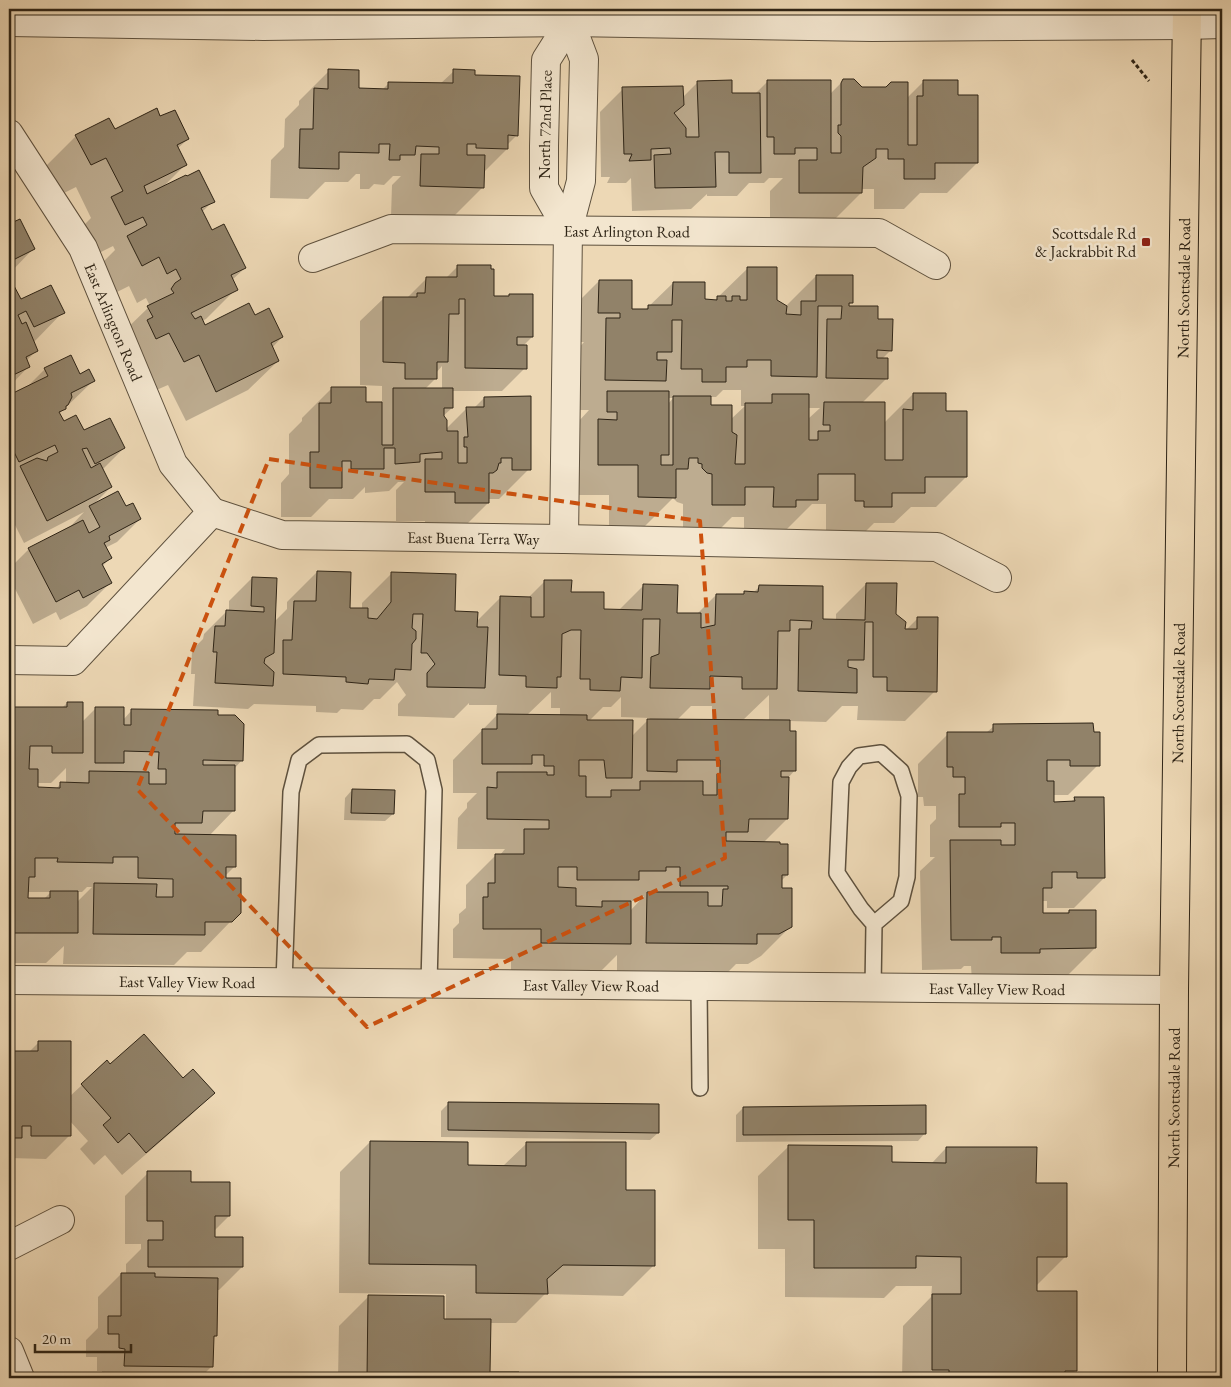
<svg xmlns="http://www.w3.org/2000/svg" width="1231" height="1387" font-family="'EB Garamond',serif">
<style>
.shadow{fill:#0003;fill-rule:evenodd}
.building{fill:#918269;stroke:#2e2416}
.lines{fill:none;stroke-linecap:round;stroke-linejoin:round}
.service-casing{stroke:#5e513e;stroke-width:18}
.minor-casing{stroke:#5e513e;stroke-width:30}
.tertiary-casing{stroke:#5e513e;stroke-width:30}
.primary-casing{stroke:#2e2416;stroke-width:30}
.path{stroke:#2e2416;stroke-width:3;stroke-dasharray:4 2.5;stroke-linecap:butt}
.service{stroke:#f3e6cf;stroke-width:15}
.minor{stroke:#f3e6cf;stroke-width:28}
.tertiary{stroke:#f3e6cf;stroke-width:28}
.primary{stroke:#edd8b5;stroke-width:28}
.marked{fill:none;stroke:#cc510e;stroke-width:4;stroke-dasharray:10 6;stroke-linejoin:round}
.poi-dot{fill:#8f2418;stroke:#f3e6cf;stroke-width:2}
.labels{text-anchor:middle;stroke-width:5;stroke-linejoin:round;paint-order:stroke}
.street-label{font-size:16px;fill:#2e2416;stroke:#f3e6cf}
.poi-label{font-size:16px;fill:#2e2416;stroke:#f3e6cf;text-anchor:end}
</style>
<rect width="100%" height="100%" fill="#edd8b5"/>
<filter id="stains"><feTurbulence type="fractalNoise" baseFrequency=".004" numOctaves="4"/><feColorMatrix values="0 0 0 0 .2 0 0 0 0 .09 0 0 0 0 .02 0 0 0 .5 -.17"/></filter>
<radialGradient id="worn" r=".72"><stop offset=".6" stop-color="#630" stop-opacity="0"/><stop offset="1" stop-color="#630" stop-opacity=".3"/></radialGradient>
<!-- shadow -->
<path class="shadow" d="M329 71 357 89 382 90 389 83 440 84 454 71 473 76 517 135 507 145V149L484 172 483 187 453 217 391 216 392 185 401 176H393L384 185 374 184 369 189H360V174H356L348 182H325L308 199 270 198 271 160 284 147 285 119 299 105V101Z
M768 81 830 94 843 81 862 88 907 98 924 81 957 96 977 163 947 193H920L904 209H874V189H861V193L831 223H770V191L783 178H769L764 183H749L737 196H707V194L691 209 632 211 631 178 626 183H607L610 177H601L600 112 623 89 682 98 698 82 731 95 755 94Z
M159 117 188 139 177 149 185 165 164 186 213 201 202 212 212 232 245 268 232 280 236 289 206 319 202 321 205 327 254 317 282 337 272 348 278 361 248 390 186 421 168 385 154 391 118 337 150 306 146 298 137 303 129 286 111 295 98 267 115 250 113 246 95 255 81 228 91 218 76 187 60 195 46 166 76 136 114 131Z
M19 220 33 249 9 274V225Z
M458 266 492 297H508L510 295 532 337 522 347 525 368 502 391H452V408L442 417 446 429 467 408H474L484 398 529 469 499 499H488V503L458 533H425V521H396V490L404 482H398L389 491 365 493V487L353 499H329L311 517H281V483L289 474V434L302 421V418L332 388 365 403H380L382 401V386L360 385V321L384 298H407L426 279H445ZM442 366V390H424L436 378V373Z
M748 268 776 300 785 307 816 276 852 302 847 307 877 321 891 350 882 359 887 378 862 403 884 423 913 394 945 412 966 477 936 507H911L894 523H874L860 537H834V530H826V504H812L787 529H772L765 536H744V517H732L714 535H683V504L677 502 673 498 644 527H609V495H569L578 422 589 410H576L577 350 584 342H569V311L599 281 631 310H645L673 283 704 300 714 301ZM723 390H741V406H745L730 420 710 406V397H716ZM668 398H673L668 404ZM808 408H820L808 419Z
M12 285 20 301 63 312 33 343 36 351 26 361 29 366 9 387V286Z
M45 369 79 375 93 381 59 414 63 422 124 448 102 470 111 487 93 505 126 508 140 519 117 542 105 548 110 558 102 567 110 583 87 606 60 620 56 612 33 624 9 577V569L29 549 69 528 84 512 24 543 9 513V479L10 478H9V396L27 387Z
M317 572 349 609H362V603L392 573 453 613 476 622 500 598H528L545 581 603 610 618 611 643 586 676 615H696L716 595 742 596 745 592 753 593 760 586 821 620H836V614L866 584 895 615 904 632 918 618 935 691 905 721 857 720 858 706H842L826 722 789 721V733L795 770 788 778 787 819 763 843 787 875 781 881V890L791 926 761 956 748 964H736L726 974 617 973V955L599 973H511V959L453 958V929L459 923V914L466 908V885L496 855H500L505 849H457L458 818 467 808V803L477 793H453V760L496 716 497 705H469V703L454 718 398 716V704L406 695 397 682 380 699H374L363 710 341 709 337 713 316 712V706L254 704 248 709 193 706 195 674H191L192 650 203 639 204 634 227 611H229V601L252 578 274 622 287 609V602ZM551 692V708H560V716L527 715ZM769 695V721L743 720ZM621 697V717L650 718 632 736 589 721 603 707H611ZM691 706H712V720H677ZM639 896H644L630 911V901H635Z
M67 703 82 722 96 708 123 720 132 710 217 716 242 760 234 769 233 811 209 836 235 866 225 876 231 921 201 952H187L174 965 63 964 64 946 46 963H9V708L61 709ZM66 768V784L61 783 56 789 37 788V783H51ZM87 887H92L77 902V892H82ZM27 892H51L43 900H27Z
M994 726 1098 765 1068 795H1053V803H1070L1075 798 1104 878 1074 908H1047V901H1042V915H1065L1069 911 1095 948 1065 978 972 982 971 966H964L961 969 922 970 920 871 935 857H930V825L936 819V806H924L923 797H918V764L948 734 986 733Z
M352 790 393 814 385 821 344 820 345 798Z
M39 1042 69 1097 107 1062 110 1065 183 1080 213 1093 190 1116 122 1175 105 1155 94 1165 80 1149 88 1141 69 1120V1136L46 1159 9 1158V1052H29Z
M449 1103 658 1133 650 1140 441 1137V1111Z
M743 1108 925 1133 918 1141 736 1142V1115Z
M370 1142 466 1167H502L527 1143 625 1191 653 1266 623 1296 545 1294 516 1323H489V1373L518 1374V1378H338L339 1326 369 1296 446 1320V1294L339 1293 340 1172Z
M788 1147 891 1164H931L946 1148 1035 1185 1066 1256 1036 1286V1292L1076 1370 1068 1378H902L903 1326 931 1297 932 1286H896L884 1298 785 1297V1249H758V1176Z
M148 1173 190 1183 229 1216 214 1231V1238L242 1267 219 1290H216V1336L212 1339V1366L200 1378H102V1371H97V1357H86V1340L98 1328V1297L121 1274H126V1264L141 1249V1244H125V1196Z"/>
<!-- building -->
<path class="building" d="M328 69 359 70V88L388 89V82L453 83V69L475 70V75L520 76 518 136 508 135V149L476 148V144H467V155H485L484 188 420 186 421 154H439V147L416 146 415 155H400V160H389L390 144H379V153L339 152V169L299 168 300 129H313L314 88 328 89Z
M843 79H854L862 87H886L891 82H908V145H917V96H923V80H958V95H978V163H935V179H904V159H888V149H876V158L863 167 862 193H799V160H817V148H795V154H774V137H767V80H831V153H841V136L838 133V125H841V83Z
M732 80V93H760L761 173H729V152H715L716 187 655 188 654 155 671 154 670 148 651 149V160L629 161 632 154H624L622 87 683 86 684 105 674 113 686 128V137H699L697 81Z
M157 108 160 116 175 110 189 139 177 145 187 165 144 186 147 194 186 175 187 176 199 170 215 202 201 208 212 230 224 224 246 268 231 275 238 290 191 313 195 319 201 316 205 325 249 303 255 315 269 308 283 337 271 343 279 361 216 392 199 355 184 362 169 333 156 339 147 320 153 317 147 306 174 293 171 289 175 283 181 279 176 269 167 274 159 257 142 266 127 236 147 225 143 217 125 225 111 197 123 191 106 158 91 165 75 135 109 118 115 129Z
M20 219 35 249 9 262V224Z
M457 265H491V269H494V296H509V294H533V337H517V345H527V369L465 368V299H459V314H449L448 362H437V379H405V363L383 362V297H417V293H425L426 277H457Z
M747 267H777V300L787 306 786 314 801 315V301H816V275H853V303H849V306H878V319H893L892 351 877 350V358H888V379L826 378 827 319H841L842 306H818L817 377 771 376V360H747V367H726V382H702V369H681L682 320H672V352H657V360H667L666 381 605 380 606 318H620V313H598L599 280H632V309H648V305H672L673 282H705V299L717 300V296H726V301H732V296H740V300H747Z
M13 284 21 299 51 285 65 313 34 327 26 311 18 315 22 324 26 322 38 351 26 357 30 367 9 377V285Z
M71 355 80 374 89 369 95 381 71 393 72 397 68 405 66 406V409L59 412 64 421 76 415 84 430 110 418 125 448 95 464 87 448 82 449 91 468 100 463 112 487 47 521 20 466 37 458 47 461 48 457 58 452 55 445 19 462 9 442V395L48 376 44 368Z
M331 387H366V402H382V445H393V388H453V408H444V416L447 420V431H458V463H467V447H464V437H468L466 407H484V397L531 396V470H512V458H501V463H499L497 470 493 473H489V503H455V492H425V459H442V452L420 454V462L395 464V448H384V469H351V461H342V488H310V452H319V403H331Z
M607 391H669V455H661V465H673V396H711V405H732V432L737 435 735 464H745V403H772V394H809V440H818V431H830V425H823L824 402H885V460H903V409L913 410V393H946V411H967V477H925V493H892V507H864V501H855V474H818V500H796V507H773L774 487H745V505H712V474L707 473 702 468V464L698 463V458H689L688 469H676V498L638 497V465H598V419L617 420V412H607Z
M118 491 126 506 133 503 141 519 109 536 110 540 104 543 112 558 102 564 112 583 83 598 79 590 56 602 28 548 83 520 89 533 100 527 89 506Z
M317 571 351 572 350 608H368V618L377 619 391 602V572L456 574 455 611 478 612 477 627H488L485 688 427 687V673L435 664 427 653H421L423 614H413L412 628 416 631V639L412 644 411 670 395 669 394 680 369 679 368 684 346 682V677L283 674V640H292L294 601H316Z
M252 577 277 578 274 653 265 658 264 663 274 672 273 686 215 683 217 652H213L215 626H225L226 610 264 612V607L251 606Z
M544 580H572L571 592H604V609L642 610 643 584 678 585 677 613H701V628L715 625 716 594H744V591L758 592 759 585 823 586V619L865 620 866 583H897L896 614 906 622 905 629H917V617H938L937 692 887 691V677H873V622H865L864 660H848V667L857 669V693L798 691 799 629H811L812 621 790 620V631H778L777 689H742V677L710 676V689L650 688 651 657 659 654 660 619H643L642 678 621 677 620 691 590 690V679H580L581 630H571L562 634 561 677H557V688L526 687V676L499 675 500 596 531 597V617H544Z
M67 702H83V753H52V746H30L29 769H38V787L60 788V782L89 783V771L149 772V784H166V769H158L159 752 124 751V763H95V707H124V725H131V709L218 710V715H235L244 724 243 761 203 760V765H235V811H203L202 823H175V834L236 835V867H226V878H241V913L232 922H205V935L93 934 94 883 157 884 156 897H173V879L138 878V857H113V863L57 862 58 858H35V877H29L28 898H50V891H78V933H9V707H67Z
M497 714 587 715V720H633L632 778H606L604 760H579V776H586V797H611V790H640V781H703V795H717V774H720V760H677V772L647 771V719L790 720V731H796V771H781V777H789L788 819H749L748 832H726V841L780 842V844H788V875H782V888H792V927L779 934H757V944L646 943 647 892H708V906H722L723 889H728V886H680V867H666V871H639V880H577V867H558V887L576 888V906L602 907V901H631V944L541 943V929H483V897H488V883H495V854H524V829H549V820L487 819V787L497 788V772H547V775H554V766H544V755H532V764H482V729H497Z
M1093 723 1094 732H1100V766H1070V760H1047V781H1054V802L1075 801 1074 797H1104L1105 878H1077V872H1052V888H1043V913H1069V910H1096V948L1040 949V953H1001V937H992V940H951L950 840H1001V845H1015V823H1001V827H959V794H965V777H953V767H947V732H993V724Z
M352 789 395 790 394 814 351 813Z
M144 1034 183 1078 193 1069 215 1093 146 1153 129 1133 118 1143 103 1125 111 1118 81 1084 107 1060 110 1064Z
M38 1041H71V1136H31V1126H22V1138H9V1051H38Z
M448 1102 659 1104V1133L448 1130Z
M926 1105V1134L743 1135V1107Z
M370 1141 468 1142V1165L526 1166V1142H626V1190H655V1266L563 1265 547 1279 548 1294 476 1293V1265L369 1264Z
M788 1145 892 1146V1162L946 1163V1147H1037L1036 1183H1067V1257H1037V1291H1077V1371H1065V1378H949V1370H932V1294H961V1257L916 1256V1268H814V1220H788Z
M147 1171H191V1182H230V1216H215V1237H243V1267H148V1240H163V1221H147Z
M121 1273H155V1277L218 1278 217 1336H214L213 1367 124 1366 125 1349 119 1348V1334H108V1316H121Z
M368 1295 444 1296V1319H491L490 1372H519V1378H367Z"/>
<g class="lines">
<defs>
<path id="service" d="M284 982 291 792 299 760 319 745 407 744 427 760 434 790 429 983
M699 986 700 1088
M873 988 874 924 861 909 837 873 841 782 849 767 859 756 881 753 901 771 909 796 907 877 901 901 874 924"/>
<g id="minor">
<path d="M9 22 263 26 570 22 872 27 1186 25"/>
<path id="s1" d="M9 134 83 248 173 464 212 512"/>
<path id="s2" d="M568 230 544 188V146L546 60 570 22"/>
<path id="s3" d="M313 258 391 229 879 233 936 265"/>
<path id="s4" d="M212 512 282 535 564 539 937 547 997 578"/>
<path d="M564 539 568 230 581 181 584 59 570 22"/>
<path d="M9 660 73 661 212 512"/>
<path id="s5" d="M9 980 1174 990"/>
<path d="M9 1246 60 1220"/>
<path d="M9 1351 20 1378"/>
</g>
<path id="tertiary" d="M1186 25 1222 24"/>
<g id="primary">
<path id="s6" d="M1172 1378 1174 990 1187 9"/>
</g>
</defs>
<!-- service casing -->
<use href="#service" class="service-casing"/>
<!-- minor casing -->
<use href="#minor" class="minor-casing"/>
<!-- tertiary casing -->
<use href="#tertiary" class="tertiary-casing"/>
<!-- primary casing -->
<use href="#primary" class="primary-casing"/>
<!-- path -->
<path class="path" d="M1132 60 1149 81"/>
<!-- service -->
<use href="#service" class="service"/>
<!-- minor -->
<use href="#minor" class="minor"/>
<!-- tertiary -->
<use href="#tertiary" class="tertiary"/>
<!-- primary -->
<use href="#primary" class="primary"/>
</g>
<!-- marked area -->
<path class="marked" d="M269 459 700 521 725 858 367 1027 137 789Z"/>
<!-- markers -->
<rect class="poi-dot" x="1141" y="237" width="10" height="10" rx="2.5"/>
<g class="labels">
<!-- street labels -->
<g class="street-label">
<text dy="6" stroke="none"><textPath href="#s2" startOffset="112">North 72nd Place</textPath></text>
<text dy="6" stroke="none"><textPath href="#s3" startOffset="319">East Arlington Road</textPath></text>
<text dy="6" stroke="none"><textPath href="#s6" startOffset="1090">North Scottsdale Road</textPath></text>
<text dy="6" stroke="none"><textPath href="#s1" startOffset="216">East Arlington Road</textPath></text>
<text dy="6" stroke="none"><textPath href="#s4" startOffset="265">East Buena Terra Way</textPath></text>
<text dy="6" stroke="none"><textPath href="#s6" startOffset="685">North Scottsdale Road</textPath></text>
<text dy="6" stroke="none"><textPath href="#s5" startOffset="178">East Valley View Road</textPath></text>
<text dy="6" stroke="none"><textPath href="#s5" startOffset="582">East Valley View Road</textPath></text>
<text dy="6" stroke="none"><textPath href="#s5" startOffset="988">East Valley View Road</textPath></text>
<text dy="6" stroke="none"><textPath href="#s6" startOffset="280">North Scottsdale Road</textPath></text>
</g>
<!-- poi labels -->
<g class="poi-label">
<text x="1136" y="239">Scottsdale Rd<tspan x="1136" dy="18">&amp; Jackrabbit Rd</tspan></text>
</g>
</g>
<!-- margin -->
<rect width="1231" height="1387" fill="none" stroke="#edd8b5" stroke-width="30"/>
<rect x="10" y="10" width="1211" height="1367" fill="none" stroke="#2e2416" stroke-width="2.5"/>
<rect x="15" y="15" width="1201" height="1357" fill="none" stroke="#2e2416"/>
<!-- scale -->
<path d="M35 1344v8h96v-8" fill="none" stroke="#2e2416" stroke-width="2.5"/>
<text x="42" y="1344" font-size="15" fill="#2e2416" stroke="#f3e6cf" stroke-width="4" paint-order="stroke">20 m</text>
<rect width="100%" height="100%" filter="url(#stains)"/>
<rect width="100%" height="100%" fill="url(#worn)"/>
</svg>
